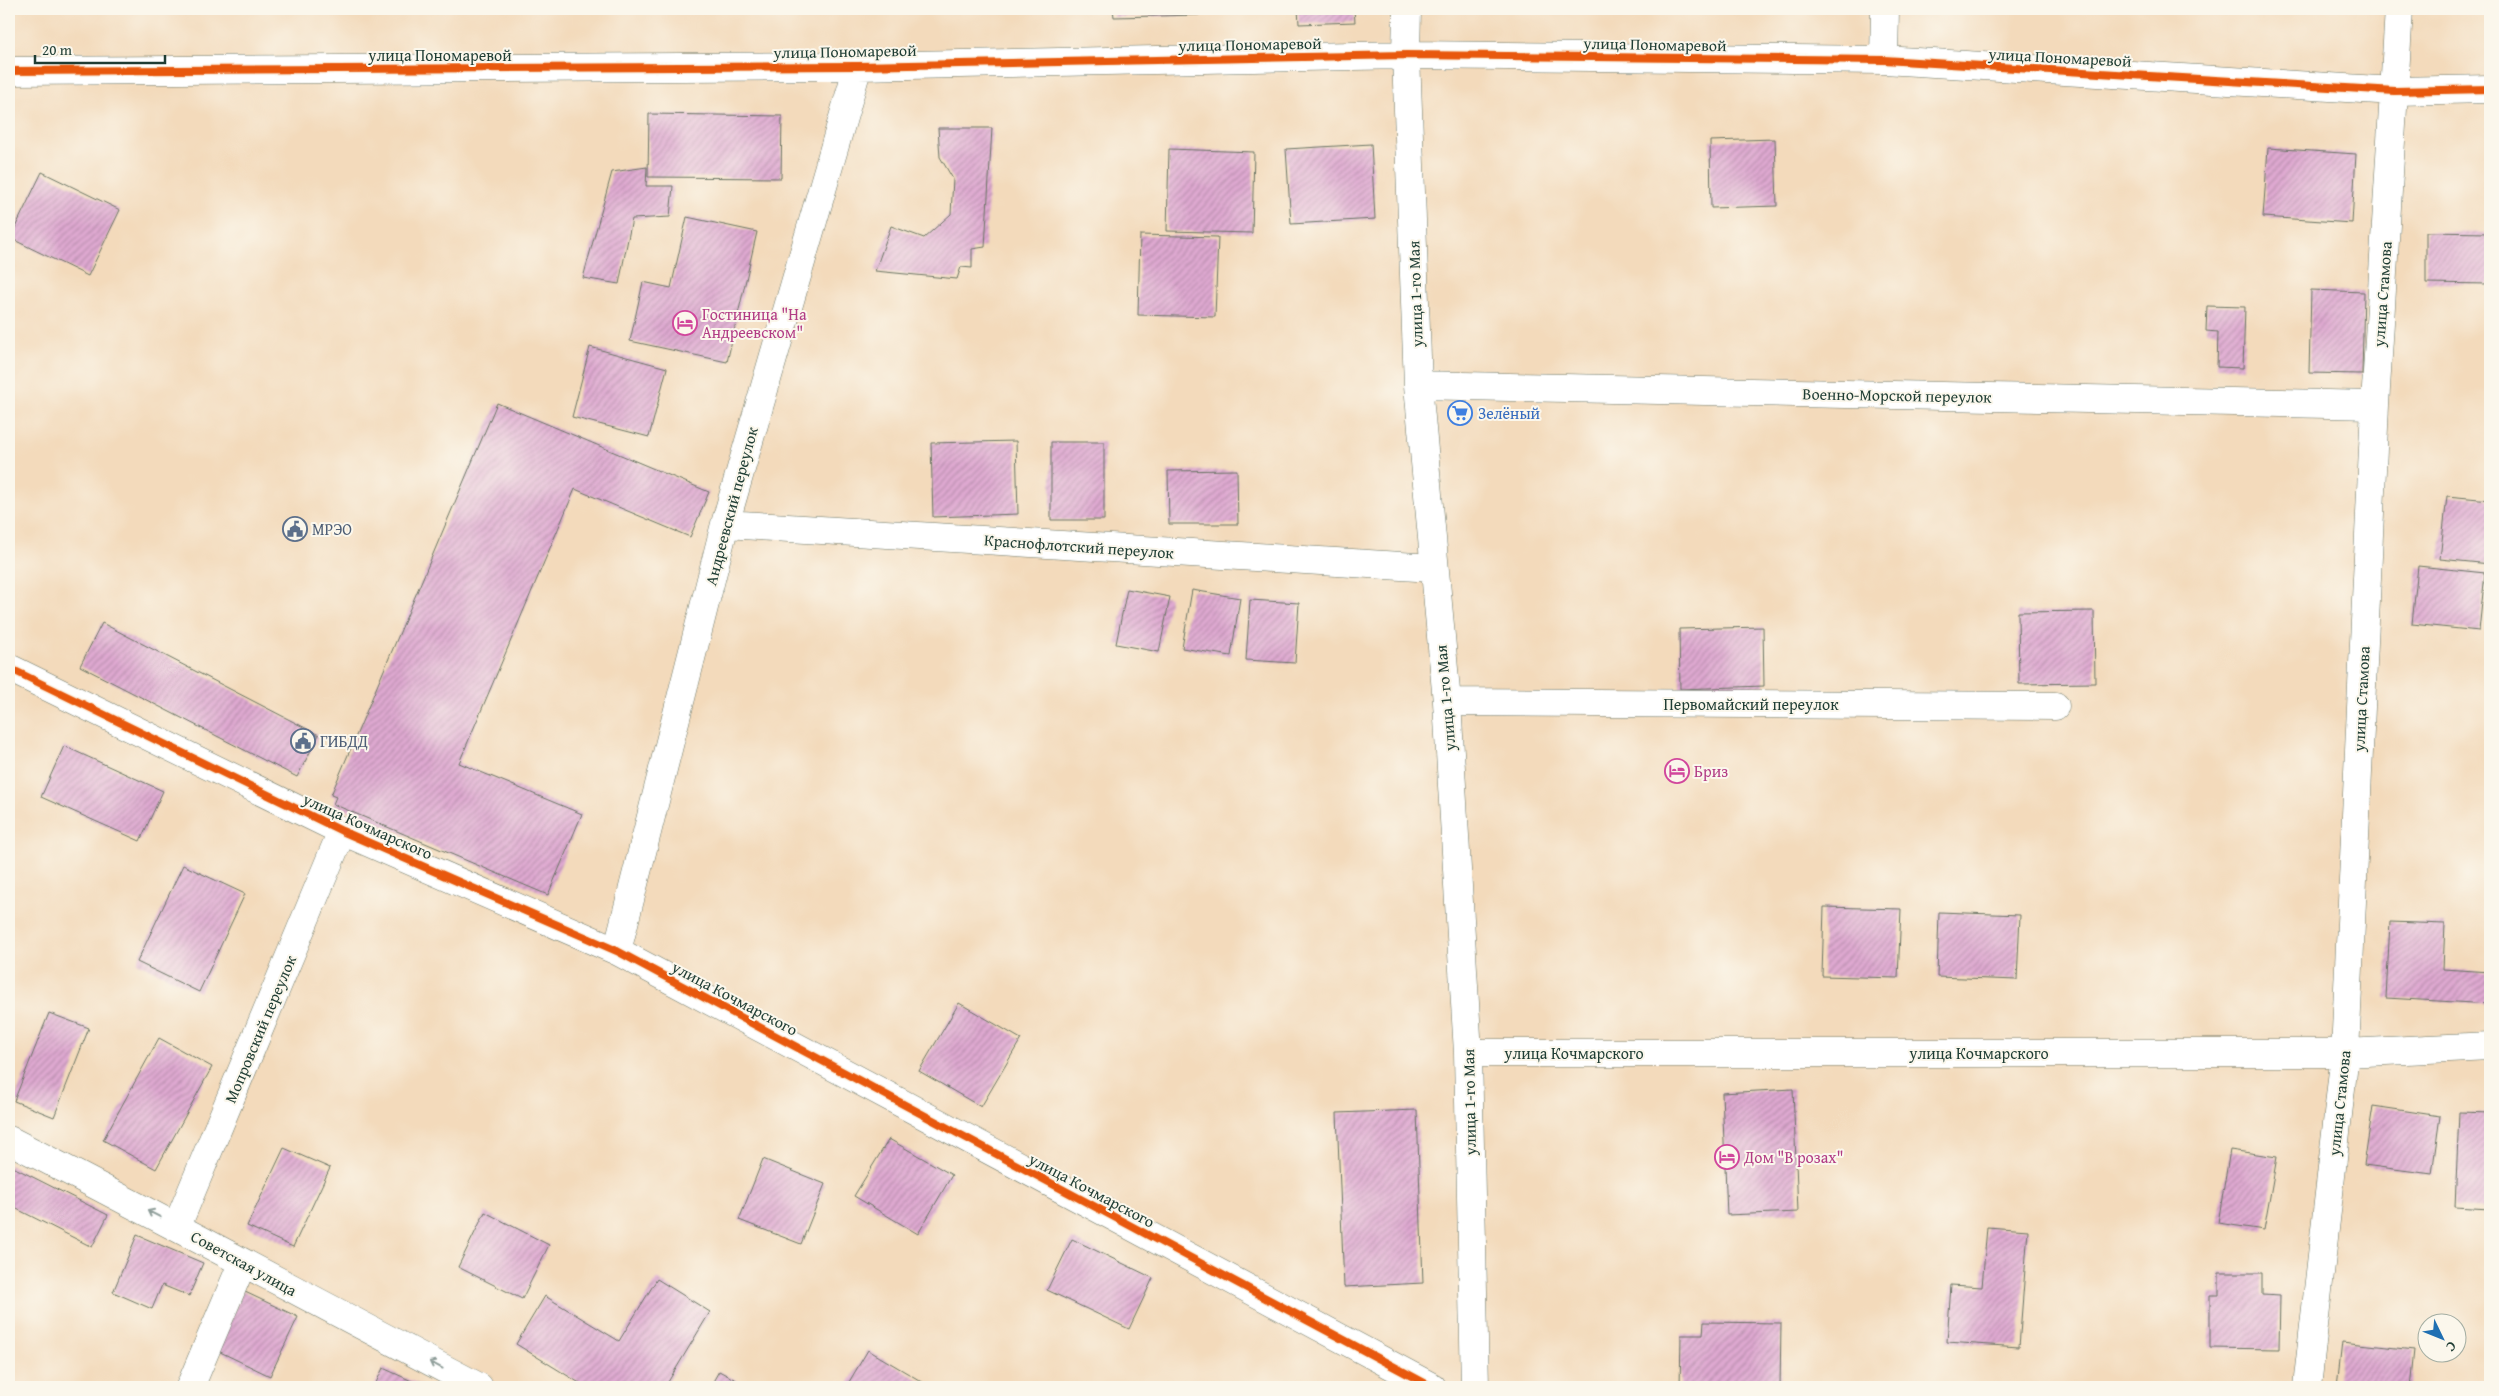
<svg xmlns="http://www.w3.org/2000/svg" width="2499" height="1396" font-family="'Gentium Book Plus',serif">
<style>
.building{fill:url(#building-hatch)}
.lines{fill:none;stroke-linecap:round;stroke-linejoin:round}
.minor-casing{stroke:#697463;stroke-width:29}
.minor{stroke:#fff;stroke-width:28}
.cycleway-casing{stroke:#fbf7ec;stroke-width:11}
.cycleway{stroke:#e8590c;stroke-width:8}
.oneway{stroke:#8f9e9a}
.labels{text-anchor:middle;stroke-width:4;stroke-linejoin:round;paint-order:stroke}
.street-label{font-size:16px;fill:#1f3d34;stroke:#fbf7ec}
.hotel-label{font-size:16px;fill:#b23c85;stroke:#fbf7ec;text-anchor:start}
.shop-label{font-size:16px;fill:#366cbe;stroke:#fbf7ec;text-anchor:start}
.service-label{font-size:16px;fill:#4e5e75;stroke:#fbf7ec;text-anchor:start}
</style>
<defs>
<pattern id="building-hatch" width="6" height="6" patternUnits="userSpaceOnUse" patternTransform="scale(1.25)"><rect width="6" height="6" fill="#dfa9d1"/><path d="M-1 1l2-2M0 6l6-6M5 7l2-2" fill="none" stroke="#b48baa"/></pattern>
</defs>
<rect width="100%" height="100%" fill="#fbf7ec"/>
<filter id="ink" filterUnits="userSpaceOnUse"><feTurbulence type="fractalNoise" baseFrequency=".02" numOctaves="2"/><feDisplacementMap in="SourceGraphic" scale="10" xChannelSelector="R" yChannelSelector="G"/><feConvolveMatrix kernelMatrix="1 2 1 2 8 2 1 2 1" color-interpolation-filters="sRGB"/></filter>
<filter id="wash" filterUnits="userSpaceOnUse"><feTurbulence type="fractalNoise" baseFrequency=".0096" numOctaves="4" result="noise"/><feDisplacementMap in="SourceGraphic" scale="20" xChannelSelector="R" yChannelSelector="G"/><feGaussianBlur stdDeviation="1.12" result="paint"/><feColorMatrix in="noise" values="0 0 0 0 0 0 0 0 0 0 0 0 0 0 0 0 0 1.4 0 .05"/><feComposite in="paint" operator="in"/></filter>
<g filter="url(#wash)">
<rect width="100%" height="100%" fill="#f3dabb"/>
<g id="blocks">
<!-- building -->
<path class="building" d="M1113 9H1199V15L1114 17Z
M1298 9H1354L1355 22 1299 24Z
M1958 9H2014V10L1958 11Z
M649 114 782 116 781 178 648 177Z
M938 128H992L985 247 972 249V268L961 267 957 279 875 271 891 226 924 238 951 214 953 179 940 157Z
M1775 139 1777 206 1711 208 1710 141Z
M1371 144 1375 219 1291 224 1286 149Z
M2268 148 2356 154 2352 223 2263 217Z
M1169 149 1254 152 1252 233 1167 231Z
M647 167 646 186H673L670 217 632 219 619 284 583 278 612 172Z
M42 172 120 210 88 276 10 238Z
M687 217 757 232 727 362 630 341 643 282 671 288Z
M2426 232 2490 233V284L2426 283Z
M1140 235 1218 237 1215 317 1138 315Z
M2311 290 2364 292 2362 374 2309 373Z
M2207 306 2245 307 2243 368 2217 367 2218 332 2206 331Z
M590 347 667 368 649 437 572 417Z
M497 403 709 492 690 537 575 489 459 763 582 814 548 895 333 804 336 797 331 795Z
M1016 441 1018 514 933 517 931 443Z
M1051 442H1104V520H1051Z
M1237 470 1238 524H1169L1168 471Z
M2447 496 2490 500V564L2440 559Z
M2418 566 2485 573 2479 631 2412 624Z
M1127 589 1170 597 1159 652 1116 644Z
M1192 590 1240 598 1231 656 1182 648Z
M1250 600 1299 603 1295 663 1246 660Z
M2094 611 2095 683 2019 684 2018 612Z
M102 623 319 735 297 777 80 666Z
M1763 627 1764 686 1680 689 1679 629Z
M64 746 163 791 140 841 41 797Z
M183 865 245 894 199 992 137 962Z
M1824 907 1901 909 1898 978 1822 976Z
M1939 912 2020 915 2017 980 1937 977Z
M2390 922 2445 924 2443 969 2490 972V1004L2386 998Z
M959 1003 1021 1039 981 1107 919 1071Z
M49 1013 89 1028 54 1117 14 1101Z
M159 1038 212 1067 156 1169 103 1140Z
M1793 1089 1798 1212 1727 1215 1722 1093Z
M2373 1106 2440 1116 2432 1174 2364 1165Z
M1417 1110 1423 1283 1344 1287 1337 1113Z
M2459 1112 2490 1113V1209L2455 1207Z
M889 1139 952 1175 918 1234 854 1196Z
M284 1148 330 1168 293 1247 247 1226Z
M2230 1150 2277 1157 2264 1230 2218 1223Z
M763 1159 825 1184 801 1244 739 1220Z
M9 1165 108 1215 92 1247 9 1205Z
M485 1212 549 1245 522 1299 458 1267Z
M1987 1227 2028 1230 2019 1347 1947 1342 1951 1285 1982 1287Z
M137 1235 203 1263 189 1296 162 1285 152 1309 113 1292Z
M1072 1239 1153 1278 1129 1329 1047 1290Z
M2219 1273H2262V1295L2280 1296 2279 1349 2210 1348V1295H2219Z
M657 1279 710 1312 665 1387H586L516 1344 545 1296 619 1341Z
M243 1291 298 1317 270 1376 216 1350Z
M1704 1322 1781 1323 1780 1387H1680L1681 1335H1703Z
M2342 1342 2414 1350 2410 1387H2337Z
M868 1350 931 1387H846Z
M383 1368 425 1387H374Z
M719 1371 749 1387H710Z"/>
</g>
</g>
<g filter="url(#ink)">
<use href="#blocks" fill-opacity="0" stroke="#697463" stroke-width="1"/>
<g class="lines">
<defs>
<path id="minor" d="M1407 9 1406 55 1418 385 1447 702 1468 1053 1475 1387
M1884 60 1885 9
M9 71 858 66 1406 55 1884 60 2395 91 2490 89
M1418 385 2375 405
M725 524 1433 568
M9 668 342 831 617 951 1432 1387
M1447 702 2055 706
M617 951 725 524 858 66
M1468 1053H2345L2490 1046
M9 1140C167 1221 322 1305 479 1387
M177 1226 342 831
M190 1387 242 1264
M2307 1387 2345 1053 2375 405 2399 9"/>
</defs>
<!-- minor casing -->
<use href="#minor" class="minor-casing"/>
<!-- minor -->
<use href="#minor" class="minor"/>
<defs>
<path id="cycleway" d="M9 71 858 66 1406 55 1884 60 2395 91 2490 89
M9 668 342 831 617 951 1432 1387"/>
</defs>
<!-- cycleway casing -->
<use href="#cycleway" class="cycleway-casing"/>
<!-- cycleway -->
<use href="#cycleway" class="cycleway"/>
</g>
<!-- one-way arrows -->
<defs><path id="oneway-shaft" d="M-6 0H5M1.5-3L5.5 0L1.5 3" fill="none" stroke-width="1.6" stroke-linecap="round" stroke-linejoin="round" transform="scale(1.25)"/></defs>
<g class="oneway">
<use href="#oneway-shaft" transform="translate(154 1214) rotate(-153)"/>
<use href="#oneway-shaft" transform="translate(436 1365) rotate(-152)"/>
</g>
</g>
<!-- icons -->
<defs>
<symbol id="hotel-ring" viewBox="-11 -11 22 22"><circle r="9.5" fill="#fbf7ec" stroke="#d1479c" stroke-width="1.5"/><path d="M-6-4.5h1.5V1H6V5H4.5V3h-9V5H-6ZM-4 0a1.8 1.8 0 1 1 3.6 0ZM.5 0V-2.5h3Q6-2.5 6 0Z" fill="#d1479c"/></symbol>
<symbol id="supermarket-ring" viewBox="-11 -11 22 22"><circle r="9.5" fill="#fbf7ec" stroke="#3f7fe0" stroke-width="1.5"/><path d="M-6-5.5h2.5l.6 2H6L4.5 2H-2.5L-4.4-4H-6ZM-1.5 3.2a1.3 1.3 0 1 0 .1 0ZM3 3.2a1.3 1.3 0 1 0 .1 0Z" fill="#3f7fe0"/></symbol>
<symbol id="civic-ring" viewBox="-11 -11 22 22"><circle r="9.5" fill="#fbf7ec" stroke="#5c6f8a" stroke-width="1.5"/><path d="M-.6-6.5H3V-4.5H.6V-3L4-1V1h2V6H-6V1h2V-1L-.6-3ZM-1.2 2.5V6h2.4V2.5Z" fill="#5c6f8a"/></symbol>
</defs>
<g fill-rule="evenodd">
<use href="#hotel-ring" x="671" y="309" width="28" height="28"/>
<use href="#supermarket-ring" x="1446" y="399" width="28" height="28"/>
<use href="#civic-ring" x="281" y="515" width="28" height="28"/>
<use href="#civic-ring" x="289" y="727" width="28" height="28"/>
<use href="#hotel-ring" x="1663" y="757" width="28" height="28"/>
<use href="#hotel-ring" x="1713" y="1143" width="28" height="28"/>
</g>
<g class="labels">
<!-- street labels -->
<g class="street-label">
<text transform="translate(1250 44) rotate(-1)" y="6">улица Пономаревой</text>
<text transform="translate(1655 44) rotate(1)" y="6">улица Пономаревой</text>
<text transform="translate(845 51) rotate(-1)" y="6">улица Пономаревой</text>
<text x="440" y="61">улица Пономаревой</text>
<text transform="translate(2060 57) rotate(3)" y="6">улица Пономаревой</text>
<text transform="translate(1415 294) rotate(-92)" y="6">улица 1-го Мая</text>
<text transform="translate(2382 294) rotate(-86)" y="6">улица Стамова</text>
<text transform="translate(1897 395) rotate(1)" y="6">Военно-Морской переулок</text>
<text transform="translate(731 506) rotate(-75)" y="6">Андреевский переулок</text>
<text transform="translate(1079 546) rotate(4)" y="6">Краснофлотский переулок</text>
<text transform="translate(1445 698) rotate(-95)" y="6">улица 1-го Мая</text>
<text transform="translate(2361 699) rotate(-87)" y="6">улица Стамова</text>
<text x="1751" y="710">Первомайский переулок</text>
<text transform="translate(368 826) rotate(24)" y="6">улица Кочмарского</text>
<text transform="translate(735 998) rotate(28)" y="6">улица Кочмарского</text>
<text transform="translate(260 1029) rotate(-67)" y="6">Мопровский переулок</text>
<text x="1574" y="1059">улица Кочмарского</text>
<text x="1979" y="1059">улица Кочмарского</text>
<text transform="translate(1469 1102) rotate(-91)" y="6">улица 1-го Мая</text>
<text transform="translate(2339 1103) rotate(-84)" y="6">улица Стамова</text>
<text transform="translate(1092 1190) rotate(28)" y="6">улица Кочмарского</text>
<text transform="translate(244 1263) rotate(29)" y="6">Советская улица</text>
</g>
<!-- hotel labels -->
<g class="hotel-label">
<text x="702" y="320">Гостиница "На<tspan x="702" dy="18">Андреевском"</tspan></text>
<text x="1694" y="777">Бриз</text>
<text x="1744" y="1163">Дом "В розах"</text>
</g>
<!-- shop labels -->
<g class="shop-label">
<text x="1478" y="419">Зелёный</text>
</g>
<!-- service labels -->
<g class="service-label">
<text x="312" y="535">МРЭО</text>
<text x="320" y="747">ГИБДД</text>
</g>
</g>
<!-- margin -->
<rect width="2499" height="1396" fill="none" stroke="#fbf7ec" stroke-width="30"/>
<!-- north arrow -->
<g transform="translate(2442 1338) rotate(133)"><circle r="24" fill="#fbf7ec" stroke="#a3ada2"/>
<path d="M0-4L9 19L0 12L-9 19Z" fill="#1f6fb2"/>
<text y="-8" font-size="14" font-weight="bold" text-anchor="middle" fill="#1f3d34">С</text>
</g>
<!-- scale -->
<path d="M35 55v8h130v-8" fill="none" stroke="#1f3d34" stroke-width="2.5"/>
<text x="42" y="55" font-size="15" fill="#1f3d34" stroke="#fbf7ec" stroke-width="4" paint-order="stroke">20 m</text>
</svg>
